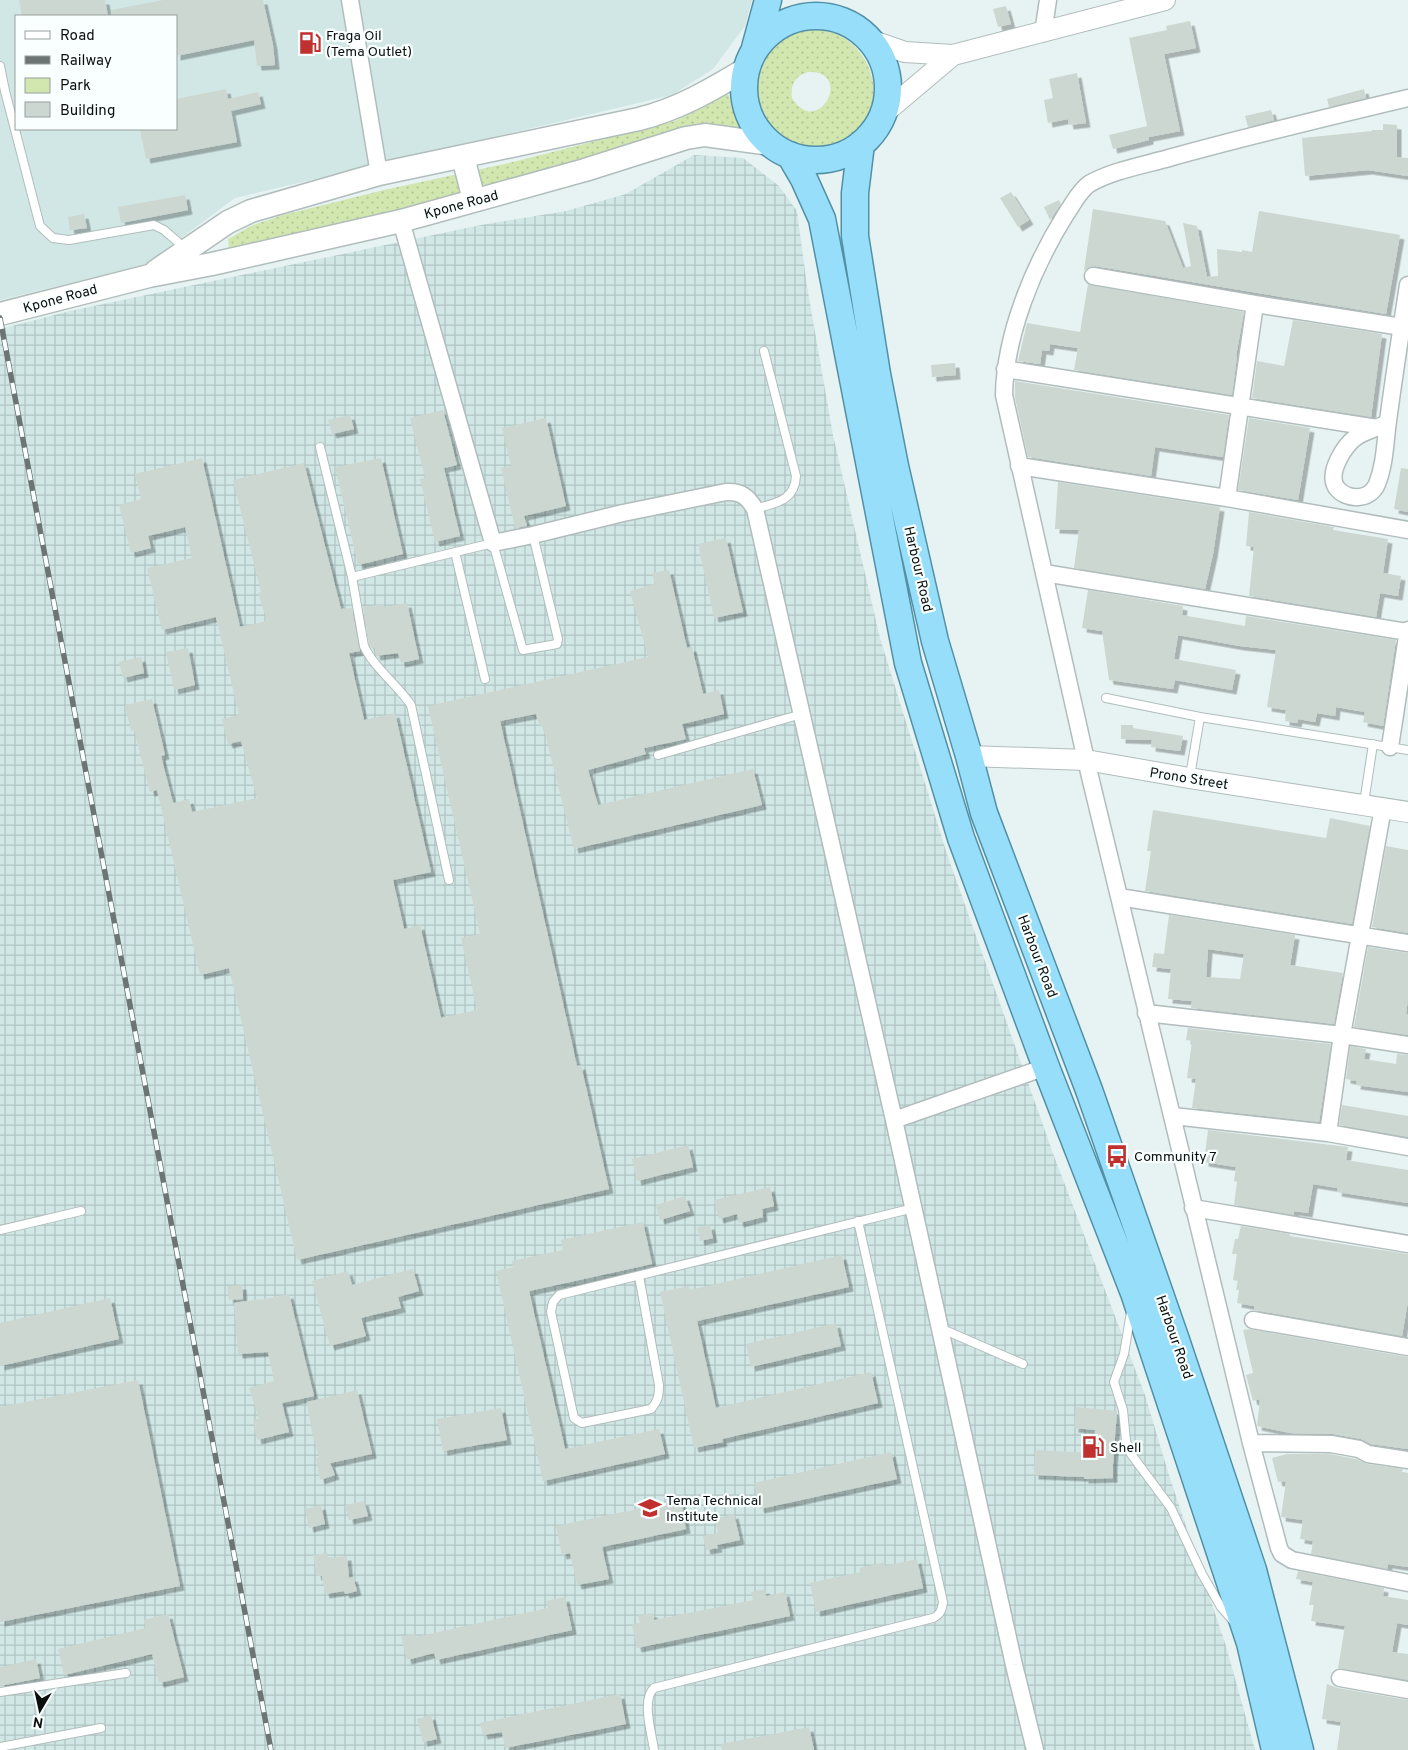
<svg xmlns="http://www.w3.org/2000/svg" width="1408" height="1750" font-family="Overpass,sans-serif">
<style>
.built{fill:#d0e7e5;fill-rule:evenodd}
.industrial{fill:url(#industrial-grid)}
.green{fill:url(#green-dots);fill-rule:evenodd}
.building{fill:#cdd7d1;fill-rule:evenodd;filter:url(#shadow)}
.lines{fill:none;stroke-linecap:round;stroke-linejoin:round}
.service-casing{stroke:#b1bdbc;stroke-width:10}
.minor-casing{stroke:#b1bdbc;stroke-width:19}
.tertiary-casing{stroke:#b1bdbc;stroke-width:22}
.secondary-casing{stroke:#b1bdbc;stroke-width:25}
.trunk-casing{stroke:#5390a6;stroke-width:29}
.service{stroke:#fff;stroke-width:8}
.minor{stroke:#fff;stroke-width:16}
.tertiary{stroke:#fff;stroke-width:20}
.secondary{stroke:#fff;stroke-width:22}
.trunk{stroke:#96defa;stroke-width:26}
.rail-casing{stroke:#6d7574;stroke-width:5.5}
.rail{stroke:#f9fffe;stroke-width:4;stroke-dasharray:11;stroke-linecap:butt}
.labels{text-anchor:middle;stroke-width:4.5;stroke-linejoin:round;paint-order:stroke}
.poi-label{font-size:14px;fill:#0a0f0e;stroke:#f9fffe;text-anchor:start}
.street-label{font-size:14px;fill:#0a0f0e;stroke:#f9fffe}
</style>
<defs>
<pattern id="industrial-grid" width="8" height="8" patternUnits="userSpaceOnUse" patternTransform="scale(1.25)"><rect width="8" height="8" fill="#d0e7e5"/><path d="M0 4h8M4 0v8" fill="none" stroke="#b1c5c3"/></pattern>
<pattern id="green-dots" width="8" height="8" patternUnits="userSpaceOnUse" patternTransform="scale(1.25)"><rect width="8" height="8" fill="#d1e7af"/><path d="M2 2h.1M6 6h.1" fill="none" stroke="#b2c595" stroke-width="1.8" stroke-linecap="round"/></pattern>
<filter id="shadow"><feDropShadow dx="4.5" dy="4.5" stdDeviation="0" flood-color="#0004"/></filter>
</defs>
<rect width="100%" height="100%" fill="#e6f3f2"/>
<!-- built -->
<path class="built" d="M0 0H752L745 26 713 69 672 95 235 198 145 265 0 300ZM16 16H176V129H16Z"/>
<!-- industrial -->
<path class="industrial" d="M694 155 743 158 779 186 797 211 807 286 833 435 880 638 947 854 1054 1156 1145 1395 1169 1475 1226 1646 1255 1750H0V329L70 311 481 225 566 211 626 194Z"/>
<!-- green -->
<path class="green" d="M811 29C824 30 836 32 847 40 876 61 883 103 860 130 849 144 834 151 817 153 807 154 798 152 788 148 724 121 742 36 811 29ZM808 72C855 70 818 140 792 98 790 85 795 76 808 72Z
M727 92 746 134 237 249 229 248 228 239 253 225 283 215 384 190 509 163 675 121 707 105Z"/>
<!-- building -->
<path class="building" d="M19 0H105L108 16H22Z
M163 0H263L273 45 275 65 257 66 254 40 176 56V16H112L111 10Z
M1006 6 1011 24 998 27 993 9Z
M1190 21 1196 48 1164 54 1180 131 1149 137V140L1113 149 1109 135 1147 126 1129 38 1167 30 1166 26Z
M1077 73 1086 123 1069 125 1068 119 1048 123 1044 100 1053 98 1049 79Z
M226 89 228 99 258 92 261 104 231 111 237 142 146 159 140 129H176V99Z
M1364 89 1366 98 1329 107 1327 99Z
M1271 110 1274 120 1248 127 1245 116Z
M1383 124 1397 125V157L1408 158V176L1368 170 1305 176 1302 138 1372 131V130H1383Z
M1011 192 1029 220 1018 227 1000 198Z
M185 195 188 210 121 223 118 207Z
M1059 200 1061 204 1050 220 1044 207Z
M1093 209 1165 221 1183 268 1191 266 1183 223 1197 226 1207 277 1218 276 1217 249 1242 252V250L1252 252 1259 211 1400 235 1386 314 1095 266 1084 270Z
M84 214 87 228 70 230 68 217Z
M1088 284 1244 312 1236 356H1237L1232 395 1074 370 1078 348 1050 344 1049 351 1042 350 1040 364 1018 361 1027 323 1080 332Z
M1293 320 1382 334 1371 417 1252 398 1257 361 1284 366Z
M955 363 956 375 932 377 931 365Z
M1015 381 1229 415 1223 457 1155 447 1151 476 1028 457 1015 398Z
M443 410 457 465 444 468 460 536 435 542 420 479 425 478 410 418Z
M350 415 354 429 332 434 328 420Z
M546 418 566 506 524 516 527 526 515 528 501 468 511 466 502 428Z
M1249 418 1310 428 1298 500 1238 490Z
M202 458 240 627 267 621 258 593 261 592 233 480 304 463 341 609 352 608 360 651 349 653 364 720 395 713 431 872 393 880 404 929 420 925 441 1018 477 1010 461 938 480 934 428 706 648 657 630 591 655 584 652 573 669 570 687 648 692 647 703 694 719 690 724 714 682 724 686 739 644 748 646 754 588 770 598 805 753 769 762 805 574 849 543 726 540 727 536 714 500 721 577 1066 581 1065 609 1189 297 1260 229 968 200 975 157 790 150 792 134 730 131 731 125 705 152 699 165 755 161 756 173 803 189 799 192 812 257 798 241 741 228 744 222 719 239 715 216 617 162 630 147 568 192 558 185 527 148 536 151 548 131 553 119 505 141 499 135 474Z
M381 458 403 554 358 565 335 467Z
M1401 468 1408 469V512L1394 509Z
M1058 482 1220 507 1213 554 1205 589 1074 568 1079 530 1055 529Z
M1249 512 1334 527 1333 530 1388 539 1383 573 1401 576 1398 596 1380 593 1376 617 1249 596 1254 547 1246 546Z
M726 538 743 612 714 618 698 544Z
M1088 590 1183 606 1182 615 1245 626 1246 616 1396 640 1383 726 1363 722 1365 712 1336 707 1335 716 1317 713 1315 722 1298 719 1297 723 1285 721 1286 710 1267 707 1276 650 1240 646 1178 635 1174 659 1236 670 1232 690 1175 680 1173 689 1109 680 1102 631 1082 628Z
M407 603 419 659 401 663 398 653 376 656 374 647 371 648 369 644 363 607 384 604V607Z
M188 648 195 685 174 690 166 652Z
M141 657 144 673 123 678 119 662Z
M1121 725H1133V728L1183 736 1180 751 1151 747 1152 740 1121 739Z
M1153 810 1326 838 1330 818 1370 826 1352 924 1145 891 1151 851H1147Z
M1386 846 1408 850V933L1372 927Z
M1169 915 1295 935 1290 965 1343 973 1334 1024 1191 1008 1192 1001 1168 999 1171 969 1152 967 1154 953 1164 954ZM1208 949 1244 954 1240 979 1206 977Z
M1368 947 1408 953V998L1406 1014H1408V1035L1354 1027Z
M1188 1028 1331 1044 1319 1122 1192 1108 1196 1079 1187 1078 1192 1041 1186 1040Z
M1350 1046 1366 1049 1364 1059 1396 1064 1397 1054 1408 1055V1092L1356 1085 1357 1081 1346 1079Z
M1342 1105 1408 1116V1137L1339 1125Z
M1208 1130 1348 1147 1346 1160 1408 1170V1203L1337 1192 1338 1188 1313 1184 1308 1213 1294 1211V1215L1234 1205 1237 1182 1234 1181 1236 1167 1204 1162Z
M688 1145 693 1167 637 1181 632 1159Z
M770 1187 774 1206 762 1209 763 1217 739 1223 737 1214 719 1219 714 1200Z
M685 1196 690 1211 660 1220 656 1205Z
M643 1222 652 1264 529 1291 565 1449 659 1429 665 1454 543 1481 496 1271 513 1267 512 1261 563 1250 561 1240Z
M710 1225 713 1238 700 1241 697 1227Z
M1241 1226 1290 1234V1236L1408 1254V1301L1402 1336 1254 1310V1306L1237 1303 1239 1290H1236L1238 1281 1233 1280 1237 1254H1232L1235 1239H1238Z
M842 1255 849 1287 697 1321 716 1408 871 1372 878 1403 722 1439 723 1442 694 1448 660 1292 689 1286 690 1290Z
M413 1269 419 1291 398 1297 401 1308 361 1318 366 1336 330 1346 312 1281 348 1271 352 1285Z
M242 1285 243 1299 229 1300 227 1286Z
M289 1294 314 1396 282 1403 289 1432 257 1440 253 1420 259 1419 249 1388 274 1381 268 1352 238 1354 234 1303 259 1299 260 1300Z
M110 1298 119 1339 0 1366V1323Z
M836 1323 841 1346 751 1367 746 1344Z
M1249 1329 1408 1357V1449L1371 1444 1361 1439 1333 1434 1290 1433 1257 1426 1260 1399 1253 1401 1246 1375 1253 1373 1243 1330Z
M138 1380 180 1586 0 1622V1407Z
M357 1390 372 1454 330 1463 335 1475 320 1480 316 1458 319 1457 312 1433 307 1402Z
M1076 1407 1117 1411 1113 1464V1478L1084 1479V1477L1034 1475 1035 1450 1093 1453 1095 1430 1074 1428Z
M501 1408 507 1440 443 1451 437 1419Z
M891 1452 897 1479 760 1509 754 1483Z
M1287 1454H1330L1356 1459 1367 1464 1403 1469 1402 1472 1408 1473V1567L1388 1564 1387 1569 1311 1554 1313 1541 1300 1539 1303 1520 1281 1517 1286 1481 1278 1482 1272 1458Z
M681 1500 686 1529 602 1547 609 1579 577 1585 570 1553 562 1555 556 1526Z
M364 1501 368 1516 349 1520 345 1505Z
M321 1505 325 1524 309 1528 305 1509Z
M734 1514 740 1540 717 1545 718 1548 706 1550 703 1536 718 1533 715 1519Z
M327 1553 328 1558 347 1556 349 1578 353 1577 357 1591 345 1594 344 1591 325 1594 322 1576H317L313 1555Z
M917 1559 923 1588 816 1612 810 1583 860 1572V1568L885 1562V1566Z
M1298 1571 1384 1588 1383 1596 1408 1600V1625L1397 1623 1392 1652 1408 1654V1680L1338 1668 1345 1626 1311 1621 1314 1605H1309L1313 1582 1296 1579Z
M765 1589 766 1596 785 1592 790 1616 637 1648 632 1624 640 1623 638 1615 653 1613 654 1620 753 1600 751 1592Z
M565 1597 572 1630 436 1660 434 1653 407 1660 401 1637 415 1633 416 1637 548 1608 546 1601Z
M168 1614 184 1677 159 1683 152 1654 64 1675 58 1649 146 1628 144 1620Z
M36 1659 40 1678 0 1686V1667Z
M1327 1684 1338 1688 1408 1700V1750H1337L1341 1722 1322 1719Z
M620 1694 626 1724 505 1748 502 1732 483 1735 480 1723Z
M431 1715 437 1739 423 1742 417 1719Z
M809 1727 814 1750H722L721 1744Z"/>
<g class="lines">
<defs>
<path id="service" d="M0 66 5 91 40 226 53 238 69 240 154 225 164 230 186 249
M320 447 352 577 364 646C374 668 397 684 411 705L449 880
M755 509C775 503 795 501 796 476L764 351
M455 552 485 679
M352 577 493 543 523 650 557 644 558 639 533 535
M1106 698 1200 717 1190 776
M1200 717 1408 750
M658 755 802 714
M1364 803 1373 744
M0 1230 81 1211
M639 1276 659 1385C659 1396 658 1401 651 1409L582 1423 574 1418 551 1312 553 1302 559 1295 914 1208
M1131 1312 1124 1354 1114 1382 1123 1410 1126 1441 1131 1454 1171 1508 1202 1574 1221 1607 1233 1621
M940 1328 1023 1364
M0 1692 126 1673
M0 1747 101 1728
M654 1750C652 1734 641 1700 654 1688L933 1618C940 1615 942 1610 943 1602L858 1221"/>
<path id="minor" d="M350 0 379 174
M1043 33 1048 0
M1408 98C1328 117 1248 136 1169 158 1144 165 1111 171 1089 184 1079 191 1073 204 1066 214 1034 265 1005 334 1004 395L1086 760 1251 1443 1331 1444 1359 1449 1368 1454 1408 1460
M401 221 493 543 533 535 623 513 726 492C741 491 748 497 755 509L894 1120 1014 1665 1035 1750
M1093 276 1255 304 1227 498
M1255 304 1402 327
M1005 369 1377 428
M1387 423C1378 428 1365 431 1356 437 1345 445 1327 472 1336 487 1346 501 1370 501 1377 484 1385 464 1385 443 1388 421 1394 376 1401 331 1408 285
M1019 466 1227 498 1408 530
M1044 573 1408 632
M1390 747 1408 630
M1119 897 1408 943
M1146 1013 1342 1035 1408 1045
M1173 1116 1328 1133 1408 1147
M894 1120 1046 1067
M1328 1133 1342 1035 1383 808
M1193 1208 1408 1244
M1253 1320 1408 1347
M1251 1443 1279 1548 1282 1554 1292 1560 1408 1583
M1340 1678 1408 1690"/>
<path id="tertiary" d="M870 40 905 52 953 55 1165 0
M882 115 953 55
M969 756 1086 760 1189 778 1408 812"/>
<path id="secondary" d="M463 157 474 200
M156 271 228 222 251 211 379 174 639 119C679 109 711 90 746 69
M0 314 149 276 212 264 401 221 585 170 686 138 705 135 771 144"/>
<path id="trunk" d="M744 88a72 72 0 1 1 144 0a72 72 0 1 1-144 0Z
M755 48 768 0
M861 144 855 193V236L877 374 895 466 935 641 969 756 984 813 1089 1090 1176 1340 1253 1570 1300 1750
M790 155 804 179 822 219 908 663 961 838 1046 1067 1134 1293 1250 1643 1275 1750"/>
</defs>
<!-- service casing -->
<use href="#service" class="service-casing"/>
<!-- minor casing -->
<use href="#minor" class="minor-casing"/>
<!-- tertiary casing -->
<use href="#tertiary" class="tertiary-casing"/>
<!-- secondary casing -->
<use href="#secondary" class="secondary-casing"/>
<!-- trunk casing -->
<use href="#trunk" class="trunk-casing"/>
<!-- service -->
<use href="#service" class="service"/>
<!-- minor -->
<use href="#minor" class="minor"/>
<!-- tertiary -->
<use href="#tertiary" class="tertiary"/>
<!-- secondary -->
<use href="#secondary" class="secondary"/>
<!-- trunk -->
<use href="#trunk" class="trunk"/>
<defs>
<path id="rail" d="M0 318 271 1750"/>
</defs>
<!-- rail casing -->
<use href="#rail" class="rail-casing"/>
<!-- rail -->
<use href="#rail" class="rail"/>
</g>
<!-- icons -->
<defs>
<symbol id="fuel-bare" viewBox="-9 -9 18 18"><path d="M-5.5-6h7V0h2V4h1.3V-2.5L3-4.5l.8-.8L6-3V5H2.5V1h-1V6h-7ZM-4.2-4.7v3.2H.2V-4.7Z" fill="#bf302f" stroke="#f9fffe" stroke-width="2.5" paint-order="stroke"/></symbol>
<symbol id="bus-bare" viewBox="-9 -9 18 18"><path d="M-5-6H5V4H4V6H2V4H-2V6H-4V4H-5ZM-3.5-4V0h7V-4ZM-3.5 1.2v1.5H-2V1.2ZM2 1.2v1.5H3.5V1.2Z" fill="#bf302f" stroke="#f9fffe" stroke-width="2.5" paint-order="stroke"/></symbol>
<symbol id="school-bare" viewBox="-9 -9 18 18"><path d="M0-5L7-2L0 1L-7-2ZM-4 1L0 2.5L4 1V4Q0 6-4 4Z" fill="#bf302f" stroke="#f9fffe" stroke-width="2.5" paint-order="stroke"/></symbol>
</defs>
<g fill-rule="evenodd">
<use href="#fuel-bare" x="294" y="27" width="32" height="32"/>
<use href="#bus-bare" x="1101" y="1140" width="32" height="32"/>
<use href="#fuel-bare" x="1077" y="1431" width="32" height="32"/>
<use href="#school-bare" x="634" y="1492" width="32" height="32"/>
</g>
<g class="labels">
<!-- poi labels -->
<g class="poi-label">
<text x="326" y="40">Fraga Oil<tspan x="326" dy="16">(Tema Outlet)</tspan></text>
<text x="1134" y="1161">Community 7</text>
<text x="1110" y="1452">Shell</text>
<text x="666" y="1505">Tema Technical<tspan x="666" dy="16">Institute</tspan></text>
</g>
<!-- street labels -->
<g class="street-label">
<text transform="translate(461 204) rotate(-15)" y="5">Kpone Road</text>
<text transform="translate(60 298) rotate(-15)" y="5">Kpone Road</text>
<text transform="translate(919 569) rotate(77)" y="5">Harbour Road</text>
<text transform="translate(1189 778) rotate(9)" y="5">Prono Street</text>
<text transform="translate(1038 956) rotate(69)" y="5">Harbour Road</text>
<text transform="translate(1175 1337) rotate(71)" y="5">Harbour Road</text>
</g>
</g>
<!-- legend -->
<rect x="15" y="15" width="162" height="115" fill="#f9fffe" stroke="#999f9e"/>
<rect x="25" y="31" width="25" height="8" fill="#ffffff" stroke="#999f9e"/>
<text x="60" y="40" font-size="15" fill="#0a0f0e">Road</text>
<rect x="25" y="56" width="25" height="8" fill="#6d7574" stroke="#999f9e"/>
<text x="60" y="65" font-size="15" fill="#0a0f0e">Railway</text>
<rect x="25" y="78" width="25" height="15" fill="#d1e7af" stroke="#999f9e"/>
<text x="60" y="90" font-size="15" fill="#0a0f0e">Park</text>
<rect x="25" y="102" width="25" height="15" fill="#cdd7d1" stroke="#999f9e"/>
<text x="60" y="115" font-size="15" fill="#0a0f0e">Building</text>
<!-- north arrow -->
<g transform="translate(40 1710) rotate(189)" stroke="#f9fffe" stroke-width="4" paint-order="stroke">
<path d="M0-4L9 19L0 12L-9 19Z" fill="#0a0f0e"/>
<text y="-8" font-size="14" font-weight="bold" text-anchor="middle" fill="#0a0f0e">N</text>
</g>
</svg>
